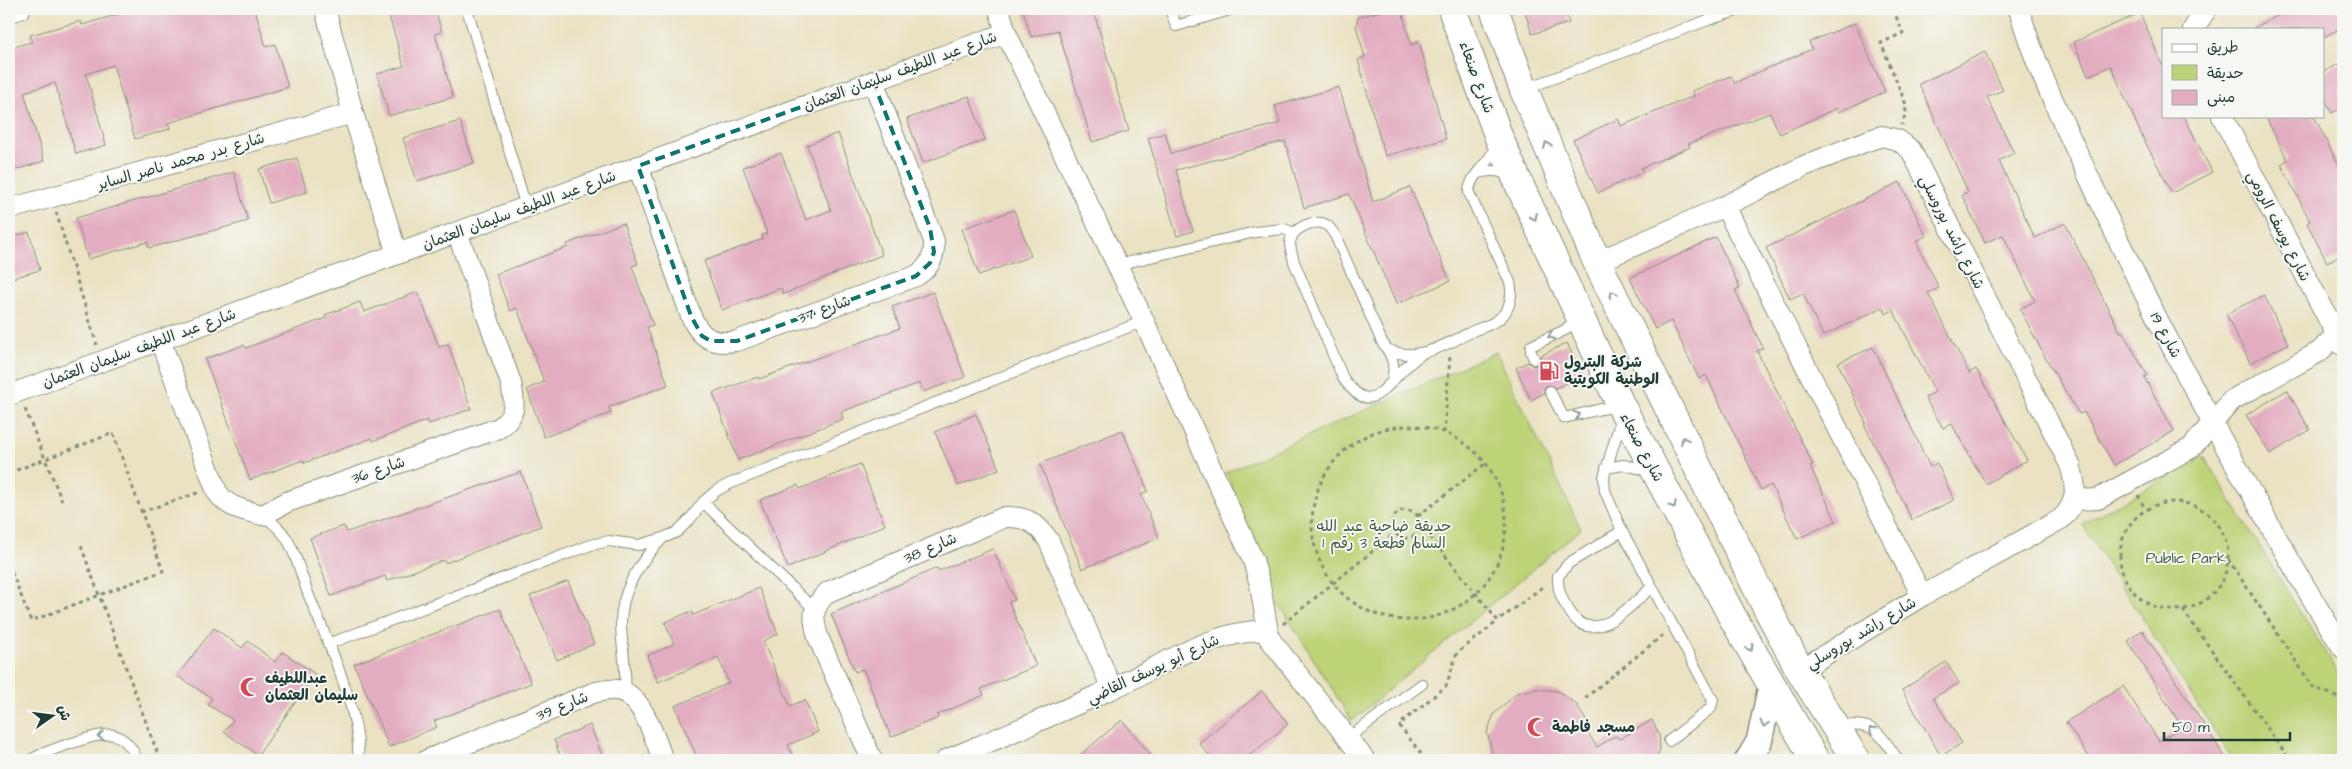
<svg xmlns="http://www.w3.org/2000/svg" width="2352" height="769" font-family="'Architects Daughter','Playpen Sans Arabic',sans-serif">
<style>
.green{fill:#bdd377;stroke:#6e8856}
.building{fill:#e3adc1}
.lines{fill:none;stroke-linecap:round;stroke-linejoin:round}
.service-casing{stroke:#84907b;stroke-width:12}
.minor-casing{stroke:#84907b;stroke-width:22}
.tertiary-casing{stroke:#84907b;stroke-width:28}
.secondary-casing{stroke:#84907b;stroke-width:30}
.path{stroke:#84907b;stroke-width:3;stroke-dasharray:4 4;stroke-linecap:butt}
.service{stroke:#fff;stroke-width:10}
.minor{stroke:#fff;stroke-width:20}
.tertiary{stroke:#fff;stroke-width:25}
.secondary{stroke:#fff;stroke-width:28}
.oneway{stroke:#8f9e9a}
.marked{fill:none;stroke:#0f766e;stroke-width:4;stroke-dasharray:10 6;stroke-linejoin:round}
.labels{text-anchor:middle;stroke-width:4;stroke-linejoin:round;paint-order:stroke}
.street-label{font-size:15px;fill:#1f3d34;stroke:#f6f6f2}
.poi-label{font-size:15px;font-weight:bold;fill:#1f3d34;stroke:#f6f6f2;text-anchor:start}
.park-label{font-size:15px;fill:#3f5b41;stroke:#f6f6f2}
</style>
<rect width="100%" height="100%" fill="#f6f6f2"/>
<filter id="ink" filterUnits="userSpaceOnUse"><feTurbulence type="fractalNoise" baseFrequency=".02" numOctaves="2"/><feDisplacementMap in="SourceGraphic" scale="10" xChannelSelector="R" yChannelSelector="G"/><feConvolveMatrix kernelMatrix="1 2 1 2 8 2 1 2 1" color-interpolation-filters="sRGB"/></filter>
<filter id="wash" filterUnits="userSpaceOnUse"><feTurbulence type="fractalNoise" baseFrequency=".0096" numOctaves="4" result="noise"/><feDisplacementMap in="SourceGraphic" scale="20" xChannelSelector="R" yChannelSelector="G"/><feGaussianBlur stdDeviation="1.12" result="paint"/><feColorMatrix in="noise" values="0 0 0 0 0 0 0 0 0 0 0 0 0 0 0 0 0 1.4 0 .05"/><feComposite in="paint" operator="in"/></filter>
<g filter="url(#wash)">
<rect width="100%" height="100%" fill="#eae2c2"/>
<!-- green -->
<path class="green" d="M1496 352 1581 529 1352 721 1273 594 1226 472Z
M2204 457 2343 681V760H2233L2082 524Z"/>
<g id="blocks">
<!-- building -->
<path class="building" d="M136 9H255L266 47 275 44 288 87 168 123 170 129 135 139 113 65 86 74 106 145 76 154 55 83 24 92 44 161 9 172V48L32 42 30 35 81 21 82 25Z
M387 9H435L442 32 435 34 453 97 389 116 377 74 404 66Z
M1023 9H1093L1129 131 1092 142 1058 30 1031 37Z
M1389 9 1402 11 1411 45 1419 42 1446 139 1385 156 1358 60 1365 57 1356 26 1358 17Z
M1524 9H1564L1569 23 1532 34Z
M2290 9H2340L2343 16V27L2323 37V29H2252Z
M2140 13 2163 67V116H2184L2212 172 2172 193 2141 134 2111 66 2088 76 2074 42Z
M1855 23 1885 92 1838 112 1837 108 1780 134 1770 113 1688 144 1690 147 1641 168 1643 172 1598 193 1573 140 1618 119 1621 126 1694 96 1692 91 1731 76 1734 83 1812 49 1809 42Z
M1985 52 2003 90 1987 97 2014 153 1999 161 2035 238 2065 223 2120 332 2122 331 2147 375 2144 377 2174 431 2114 465 2084 412 2079 414 2045 357 2020 309 2035 301 2003 235 1985 243 1962 195 1968 192 1919 84Z
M2343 62V107L2332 113 2323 95V72Z
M1339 87 1373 202 1410 187 1450 281 1396 304 1349 194 1304 208 1285 141 1176 170 1193 231 1177 236 1148 138 1165 133 1171 153 1280 123 1275 106Z
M969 96 985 140 923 163 907 119Z
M2265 116H2314L2343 174V254L2327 262 2307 223 2310 221 2281 164 2288 160Z
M460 121 474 163 417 181 403 138Z
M838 133 882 255 783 294 781 288 722 310 704 261 763 239 762 235 767 234 743 167 781 153 806 220 831 210 807 145Z
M297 158 307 192 269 203 259 169Z
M234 172 248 221 149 248 147 242 88 259 76 218Z
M1900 182 1926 236 1916 241 1939 288 1928 293 1969 373 1976 369 2027 460 1986 484 1951 423 1943 428 1925 398 1935 392 1893 310 1886 314 1883 307 1823 336 1803 293 1790 299 1766 248Z
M1014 210 1031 256 979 275 962 229Z
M623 223 638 264 632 266 653 325 647 327 668 385 609 407 611 413 544 437 527 389 544 382 517 308 510 311 496 274 568 247 567 244Z
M29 232 40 270 9 279V238Z
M1716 237 1740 288 1735 290 1763 348 1757 351 1813 465 1810 466 1836 521 1797 539 1771 485 1761 490 1706 375 1699 379 1671 321 1655 329 1630 278Z
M418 292 439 347 448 344 471 409 429 424 428 420 373 441 372 438 304 463 303 460 250 480 205 359 244 345 246 348 326 318 325 315 360 302 364 312Z
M933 292 965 377 923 392 920 383 841 412 843 419 738 460 713 393 758 377 759 379 900 328 892 307Z
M2264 295 2288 344 2250 363 2226 314Z
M1567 343 1582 375 1556 388 1547 385 1544 388V393L1531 400 1516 368 1528 362 1533 366 1537 365 1541 360 1540 356Z
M1873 347 1930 467 1937 463 1954 500 1912 520 1864 424 1866 423 1838 363Z
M2287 390 2310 430 2270 454 2246 415Z
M976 414 999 469 958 486 935 432Z
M1122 430 1148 491 1141 494 1159 538 1082 569 1040 464Z
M860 464 885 525 788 568 760 500 798 485 800 489Z
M521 472 541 526 445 563 444 560 387 581 385 576 331 596 310 538 344 526 347 532Z
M993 549 1015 600 1009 602 1036 666 981 689 984 695 937 715 938 718 891 737 863 669 855 672 831 614 937 568 938 571Z
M568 581 594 644 557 660 530 596Z
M759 588 778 634 763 641 790 706 805 700 818 732 788 745 794 760H698L675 706 729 683 718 657 658 682 647 656 674 644 665 622 692 611 693 615Z
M500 609 531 683 434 721 437 727 389 747 354 664Z
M214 628 242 648 248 641 275 662 283 652 315 674 258 755 224 732 233 720 208 705 212 698 177 676Z
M2142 630 2227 760H2091L2066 722 2123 686 2159 741 2182 727 2128 641Z
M1946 662 1959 683 1933 698 1962 743 1941 756 1902 690Z
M1536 689 1558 691 1576 704 1587 722 1585 729 1597 747 1615 736 1620 739 1652 720 1659 734 1660 750 1656 760H1494L1487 732 1494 714 1518 692Z
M1262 691 1288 724 1244 760H1213L1199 743Z
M1122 720 1155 760H1074Z
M590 725 604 760H562L554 740Z"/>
</g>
</g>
<g filter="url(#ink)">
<use href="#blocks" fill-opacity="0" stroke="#84907b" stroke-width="1"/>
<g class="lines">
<defs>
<path id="service" d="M467 9 526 207
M1170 9 1176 26 1233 9
M1525 89 1708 20 1742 9
M1478 173C1489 170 1501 169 1511 177
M1117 265 1255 232 1284 229 1294 233
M1387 349C1416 364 1449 343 1475 330 1483 327 1494 324 1500 318 1510 310 1513 294 1510 282L1469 193C1469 174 1491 163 1498 143
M1534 359 1531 352V346L1565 330 1579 317
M1392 381C1396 365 1392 355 1382 342L1335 235C1333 233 1330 228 1328 226 1316 217 1291 228 1290 243 1290 249 1293 256 1294 262L1343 378C1367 413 1379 395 1400 373 1407 365 1415 359 1424 352
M1550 391 1564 418 1601 409 1620 406
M1621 419 1604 477 1605 491 1622 531 1713 700 1711 708 1669 741
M1606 468 1623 465 1649 470
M703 502 815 610
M263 515C272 522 281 529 287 539 297 556 302 578 309 596 327 640 362 715 358 760
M1622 531 1569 563 1558 576C1557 590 1562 600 1570 612 1593 649 1631 605 1652 587
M328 644 591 545 609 541 639 545 663 538 677 532 691 518 703 502 716 491 729 484 1144 321
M625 692C627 670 622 649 621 626 620 594 638 563 661 540
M1838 725C1876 724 1877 729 1898 760
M1348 738 1422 684
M31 760C43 752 101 731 114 735 125 738 134 750 137 760"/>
<path id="minor" d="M325 9 353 113 397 254
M999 9 1006 33 1144 321 1253 560 1260 585 1269 638 1365 760
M2019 9C2037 74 2070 135 2098 197 2143 295 2194 391 2247 485 2278 540 2308 595 2343 648
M9 12 20 9
M2193 29 2207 9
M2222 116 2342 345
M638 166 691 316C700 338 713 345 737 341L916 276C930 267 935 257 934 241L873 81
M1725 206 1922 596
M9 209 353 113
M1597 262 1725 206 1804 166 1867 141 1882 136 1898 140 1911 150 2070 465C2077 487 2078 503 2061 519L1922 596 1800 670
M160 340 217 492C229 509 244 510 263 515L287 502 499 428C517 416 515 403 511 383L457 232
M9 395 1006 33
M2075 500 2098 499 2191 448 2232 400 2319 352 2343 328
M427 760 593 693C600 691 609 689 617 690 642 693 655 739 663 760
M872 760 818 637C812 616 812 607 828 592L1005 517C1026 516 1037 523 1049 541L1112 689
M946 760C1001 737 1057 714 1111 689 1161 667 1210 631 1267 630"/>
<path id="tertiary" d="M1748 760 1759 742 1771 686"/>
<path id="secondary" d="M1452 9 1499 138 1519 184 1621 406 1733 618 1815 760
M1494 9 1524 90 1597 262 1764 602 1800 670 1856 760"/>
</defs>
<!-- service casing -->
<use href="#service" class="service-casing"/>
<!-- minor casing -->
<use href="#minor" class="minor-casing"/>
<!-- tertiary casing -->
<use href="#tertiary" class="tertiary-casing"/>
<!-- secondary casing -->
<use href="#secondary" class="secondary-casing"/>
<!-- path -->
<path class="path" d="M1893 9 1903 33 1881 43 1905 102 1906 112 1902 125
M56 212 97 345
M25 409 62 501
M1312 523a97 97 0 1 1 194 0a97 97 0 1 1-194 0Z
M1444 433 1450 356
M9 473 113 433 163 571 31 621 9 565
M2138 495 2145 509
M2120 556a54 54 0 1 1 108 0a54 54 0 1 1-108 0Z
M1392 524a14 14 0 1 1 28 0a14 14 0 1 1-28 0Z
M141 512 200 492
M1418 516 1486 463
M1420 524 1498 621 1545 585
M81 546 160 760
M2228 559 2313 687 2333 695 2343 702
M2183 610 2290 760
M1283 624 1395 533
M1585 698 1663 635
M1426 760 1399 725 1446 686 1457 653 1498 621"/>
<!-- service -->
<use href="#service" class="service"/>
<!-- minor -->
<use href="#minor" class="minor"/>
<!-- tertiary -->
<use href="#tertiary" class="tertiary"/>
<!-- secondary -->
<use href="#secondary" class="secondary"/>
</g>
<!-- one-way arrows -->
<defs><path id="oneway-chevron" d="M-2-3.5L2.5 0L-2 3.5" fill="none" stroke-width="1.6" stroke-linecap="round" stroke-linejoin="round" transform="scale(1.25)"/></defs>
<g class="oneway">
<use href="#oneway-chevron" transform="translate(1547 145) rotate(-113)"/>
<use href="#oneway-chevron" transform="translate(1534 217) rotate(65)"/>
<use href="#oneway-chevron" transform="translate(1613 294) rotate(-116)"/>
<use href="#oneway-chevron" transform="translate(1551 336) rotate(157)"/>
<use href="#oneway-chevron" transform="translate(1577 415) rotate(-18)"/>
<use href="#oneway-chevron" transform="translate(1684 440) rotate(-116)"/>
<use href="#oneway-chevron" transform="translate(1673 505) rotate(62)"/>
<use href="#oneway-chevron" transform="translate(1750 648) rotate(61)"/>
<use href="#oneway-chevron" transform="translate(1764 724) rotate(105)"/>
<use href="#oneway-chevron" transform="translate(1872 730) rotate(-145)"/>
<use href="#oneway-chevron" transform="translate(101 736) rotate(174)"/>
</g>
</g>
<!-- marked area -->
<path class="marked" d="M873 81 930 228 934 252 930 263 916 276 737 341H711L702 336 691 316 638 166Z"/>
<!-- icons -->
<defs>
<symbol id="fuel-bare" viewBox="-9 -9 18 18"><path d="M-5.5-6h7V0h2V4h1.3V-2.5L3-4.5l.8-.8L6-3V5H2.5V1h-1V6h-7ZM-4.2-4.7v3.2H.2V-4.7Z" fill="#d1495b" stroke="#f6f6f2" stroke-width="2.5" paint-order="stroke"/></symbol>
<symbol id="mosque-bare" viewBox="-9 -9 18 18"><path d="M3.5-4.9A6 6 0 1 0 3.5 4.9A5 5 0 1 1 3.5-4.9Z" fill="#d1495b" stroke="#f6f6f2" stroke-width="2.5" paint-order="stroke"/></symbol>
</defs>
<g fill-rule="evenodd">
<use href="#fuel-bare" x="1535" y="357" width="28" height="28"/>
<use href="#mosque-bare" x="236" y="673" width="28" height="28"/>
<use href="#mosque-bare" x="1523" y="713" width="28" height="28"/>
</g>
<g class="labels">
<!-- street labels -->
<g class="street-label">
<text transform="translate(900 71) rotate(-20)" y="5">شارع عبد اللطيف سليمان العثمان</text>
<text transform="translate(1477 77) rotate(70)" y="5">شارع صنعاء</text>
<text transform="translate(181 161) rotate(-16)" y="5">شارع بدر محمد ناصر الساير</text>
<text transform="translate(519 210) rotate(-20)" y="5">شارع عبد اللطيف سليمان العثمان</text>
<text transform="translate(2279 226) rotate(63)" y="5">شارع يوسف الرومي</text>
<text transform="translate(1952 232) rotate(63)" y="5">شارع راشد بوروسلي</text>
<text transform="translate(824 309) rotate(-20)" y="5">شارع 37</text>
<text transform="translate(2166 335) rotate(62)" y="5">شارع 19</text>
<text transform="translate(139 348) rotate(-20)" y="5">شارع عبد اللطيف سليمان العثمان</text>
<text transform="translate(1642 447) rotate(62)" y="5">شارع صنعاء</text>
<text transform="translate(378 470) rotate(-19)" y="5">شارع 36</text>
<text transform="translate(930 548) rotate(-23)" y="5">شارع 38</text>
<text transform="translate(1861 633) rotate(-31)" y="5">شارع راشد بوروسلي</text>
<text transform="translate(1153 669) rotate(-25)" y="5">شارع أبو يوسف القاضي</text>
<text transform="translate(562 706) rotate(-22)" y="5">شارع 39</text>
</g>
<!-- poi labels -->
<g class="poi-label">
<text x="1564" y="367">شركة البترول<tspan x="1564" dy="17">الوطنية الكويتية</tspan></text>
<text x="265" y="683">عبداللطيف<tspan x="265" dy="17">سليمان العثمان</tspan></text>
<text x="1552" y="732">مسجد فاطمة</text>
</g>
<!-- park labels -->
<g class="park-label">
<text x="1384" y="531">حديقة ضاحية عبد الله<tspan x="1384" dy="17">السالم قطعة 3 رقم 1</tspan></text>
<text x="2186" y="563">Public Park</text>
</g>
</g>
<!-- margin -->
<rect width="2352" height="769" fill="none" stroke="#f6f6f2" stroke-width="30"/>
<!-- legend -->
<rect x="2162" y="28" width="162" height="90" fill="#f6f6f2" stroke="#a0aca6"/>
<rect x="2172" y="44" width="25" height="8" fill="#ffffff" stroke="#a0aca6"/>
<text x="2207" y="52" font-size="15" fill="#1f3d34">طريق</text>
<rect x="2172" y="65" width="25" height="15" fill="#bdd377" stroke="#a0aca6"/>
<text x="2207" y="78" font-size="15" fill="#1f3d34">حديقة</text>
<rect x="2172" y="90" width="25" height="15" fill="#e3adc1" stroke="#a0aca6"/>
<text x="2207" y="102" font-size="15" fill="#1f3d34">مبنى</text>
<!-- north arrow -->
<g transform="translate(52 716) rotate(76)" stroke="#f6f6f2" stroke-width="4" paint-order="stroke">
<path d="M0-4L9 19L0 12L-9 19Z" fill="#1f3d34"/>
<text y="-8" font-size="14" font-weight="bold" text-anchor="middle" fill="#1f3d34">ش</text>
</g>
<!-- scale -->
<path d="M2164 732v8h126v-8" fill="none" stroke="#1f3d34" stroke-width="2.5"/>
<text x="2172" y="732" font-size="15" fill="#1f3d34" stroke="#f6f6f2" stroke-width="4" paint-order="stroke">50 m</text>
</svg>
